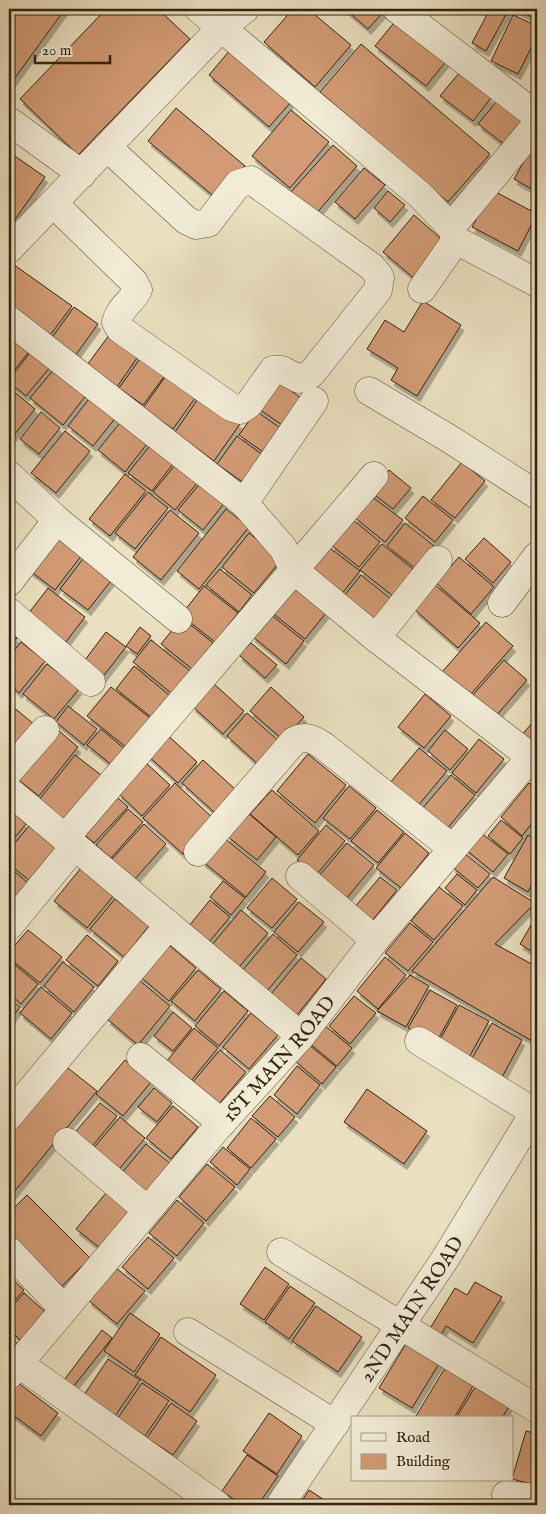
<svg xmlns="http://www.w3.org/2000/svg" width="546" height="1514" font-family="'IM FELL English',serif">
<style>
.building{fill:#d29b75;stroke:#332212;filter:url(#shadow)}
.lines{fill:none;stroke-linecap:round;stroke-linejoin:round}
.minor-casing{stroke:#61523e;stroke-width:29}
.minor{stroke:#f2ecd7;stroke-width:28}
.labels{text-anchor:middle;stroke-width:4;stroke-linejoin:round;paint-order:stroke}
.street-label{font-size:20px;fill:#332212;stroke:#f2ecd7}
</style>
<defs>
<filter id="shadow"><feDropShadow dx="3" dy="5.5" stdDeviation="0" flood-color="#0004"/></filter>
</defs>
<rect width="100%" height="100%" fill="#ebe1c1"/>
<filter id="stains"><feTurbulence type="fractalNoise" baseFrequency=".004" numOctaves="4"/><feColorMatrix values="0 0 0 0 .2 0 0 0 0 .09 0 0 0 0 .02 0 0 0 .5 -.17"/></filter>
<radialGradient id="worn" r=".72"><stop offset=".6" stop-color="#630" stop-opacity="0"/><stop offset="1" stop-color="#630" stop-opacity=".3"/></radialGradient>
<!-- building -->
<path class="building" d="M9 9H65L9 86Z
M106 9H158L190 39 78 155 20 99Z
M293 9H308L351 45 315 87 264 42Z
M345 9H386L368 29Z
M490 9H509L486 51 472 43Z
M516 9H537V20Z
M513 15 537 26V36L518 74 491 61Z
M397 19 448 59 426 86 375 46Z
M361 44 490 154 448 202 320 92Z
M230 50 291 102 269 127 209 75Z
M459 73 491 98 473 121 440 96Z
M497 101 523 123 505 145 478 124Z
M176 108 245 166 217 199 148 141Z
M291 110 329 142 290 188 252 156Z
M333 145 357 166 315 215 290 193Z
M531 149 537 152V192L514 179Z
M9 152 45 177 14 221 9 218Z
M364 168 385 185 355 219 335 202Z
M492 190 537 214 518 251 472 227Z
M388 191 405 205 390 222 374 208Z
M414 215 446 243 415 279 383 252Z
M10 262 72 306 48 338 9 309V264Z
M423 301 461 325 417 396 391 380 398 368 367 349 385 320 404 332Z
M74 307 98 324 75 356 51 339Z
M9 331 31 349 9 377Z
M110 334 139 355 117 387 87 365Z
M32 350 51 366 26 396 9 382V380Z
M142 356 166 374 143 405 119 388Z
M55 368 87 394 63 425 30 398Z
M168 373 198 394 173 429 143 408Z
M276 380 304 400 285 427 256 407Z
M11 389 35 409 9 441V392Z
M92 395 117 416 93 446 68 426Z
M200 396 240 424 214 461 175 432Z
M256 411 283 430 266 454 239 435Z
M41 412 60 428 39 454 20 439Z
M123 419 150 440 125 472 98 450Z
M65 431 90 451 56 493 31 473Z
M237 436 264 456 244 483 217 464Z
M153 442 176 460 152 491 128 473Z
M180 459 202 477 175 510 153 492Z
M462 462 485 481 455 518 431 500Z
M389 470 411 488 393 509 371 492Z
M125 474 146 491 110 536 89 519Z
M202 481 226 501 203 530 178 510Z
M148 492 168 508 135 549 115 533Z
M371 496 403 520 385 542 354 517Z
M423 496 453 520 435 542 405 518Z
M226 509 249 527 199 589 177 571Z
M170 510 199 533 161 580 133 557Z
M352 519 380 542 359 567 331 545Z
M405 523 438 549 420 572 387 546Z
M59 531 85 551 55 590 29 570Z
M249 533 282 559 254 593 222 567Z
M484 538 511 562 493 583 465 559Z
M382 544 419 574 398 600 360 570Z
M326 545 360 571 340 596 307 569Z
M86 555 114 577 88 610 60 589Z
M459 557 494 587 471 614 436 583Z
M220 569 252 595 239 612 206 585Z
M361 575 396 603 379 624 344 596Z
M291 585 326 613 305 639 270 611Z
M435 585 480 623 458 648 414 609Z
M204 586 238 613 215 642 181 615Z
M48 588 85 617 62 647 25 618Z
M270 614 304 641 286 664 252 636Z
M182 618 213 643 192 669 161 644Z
M486 622 513 646 470 695 442 672Z
M140 627 151 636 137 654 126 646Z
M9 631 17 638 9 648Z
M106 632 126 647 101 679 82 664Z
M151 640 190 671 171 693 133 662Z
M21 642 45 661 19 693 9 684V657Z
M251 643 277 665 265 678 239 655Z
M504 660 527 680 496 716 472 696Z
M47 664 79 689 54 719 23 694Z
M134 666 169 695 151 717 116 689Z
M213 683 244 711 223 734 192 706Z
M111 687 150 718 126 747 87 716Z
M271 687 304 717 283 740 250 711Z
M425 694 451 716 424 748 398 727Z
M12 706 35 725 9 756V709Z
M68 706 97 729 84 745 56 722Z
M247 713 281 743 260 766 227 736Z
M537 717V750L521 736Z
M52 725 78 747 39 796 12 775Z
M101 729 126 750 113 766 87 745Z
M445 730 468 749 450 770 428 751Z
M164 732 197 762 178 783 145 753Z
M479 739 504 759 476 793 452 773Z
M419 748 447 771 417 807 389 784Z
M308 754 346 785 315 823 277 791Z
M75 755 101 775 65 820 39 800Z
M203 760 236 790 215 813 182 783Z
M146 763 170 785 142 816 118 793Z
M451 775 475 795 446 830 421 810Z
M175 783 214 819 183 854 143 818Z
M529 783 537 790V817L522 836 501 817Z
M349 786 376 808 350 839 323 818Z
M272 790 319 831 298 855 250 814Z
M110 791 128 807 94 843 77 828Z
M9 809 26 824 11 842 9 839Z
M128 809 143 822 111 858 96 845Z
M377 810 404 832 378 863 351 841Z
M247 812 276 837 257 860 227 836Z
M501 820 523 838 510 854 488 836Z
M144 824 166 844 134 880 112 859Z
M326 825 345 841 316 875 297 860Z
M29 826 62 852 35 885 9 864V850Z
M480 832 508 854 493 872 465 849Z
M405 833 429 853 401 888 376 868Z
M528 835 537 840V875L528 892 504 878Z
M223 837 266 872 246 897 202 861Z
M347 843 374 865 346 899 318 877Z
M464 853 490 874 478 888 452 867Z
M9 867 33 887 9 916Z
M81 868 114 895 87 928 54 901Z
M457 874 477 890 465 905 445 888Z
M380 877 397 890 371 922 354 908Z
M493 877 535 903 495 944 537 967V1044L412 971Z
M272 878 297 899 272 928 247 908Z
M223 881 245 898 231 915 210 897Z
M537 883V896L532 892Z
M439 887 463 906 434 940 411 921Z
M115 899 149 926 124 957 90 929Z
M210 900 230 917 209 942 189 926Z
M299 902 324 922 298 952 274 932Z
M241 910 268 933 239 967 212 945Z
M537 915V955L520 944Z
M410 923 433 942 408 971 385 953Z
M28 930 62 957 40 983 9 958V952Z
M273 934 297 955 267 991 242 971Z
M87 935 118 961 98 986 66 960Z
M164 941 196 968 169 1001 137 974Z
M385 957 406 975 378 1009 357 991Z
M301 958 326 979 297 1015 271 994Z
M9 960 38 984 21 1004 9 993Z
M63 962 94 987 74 1012 44 986Z
M198 970 221 989 195 1021 171 1001Z
M410 975 429 986 406 1027 377 1011Z
M139 980 170 1006 138 1045 107 1019Z
M41 987 72 1013 51 1039 20 1013Z
M430 990 457 1005 436 1043 408 1028Z
M224 991 248 1011 219 1046 195 1026Z
M354 996 376 1013 350 1044 329 1026Z
M9 998 20 1007 9 1021Z
M459 1005 489 1021 466 1063 436 1047Z
M173 1012 192 1028 173 1051 154 1036Z
M251 1013 278 1035 249 1069 223 1047Z
M492 1023 522 1040 500 1081 469 1064Z
M323 1024 352 1048 337 1066 308 1042Z
M194 1028 218 1048 190 1082 166 1062Z
M308 1044 336 1067 322 1084 295 1061Z
M220 1050 246 1072 218 1105 192 1083Z
M125 1060 151 1082 123 1116 96 1094Z
M59 1061 97 1091 9 1198V1123Z
M297 1066 320 1085 297 1114 274 1095Z
M154 1088 172 1103 157 1122 138 1107Z
M367 1089 427 1131 404 1164 344 1122Z
M270 1096 295 1117 278 1137 252 1116Z
M100 1103 117 1116 89 1150 72 1136Z
M173 1106 198 1127 171 1159 146 1138Z
M120 1117 145 1138 116 1173 91 1151Z
M251 1118 276 1139 251 1168 227 1148Z
M146 1144 171 1164 145 1196 120 1175Z
M223 1147 250 1169 237 1185 210 1162Z
M207 1164 235 1187 206 1221 179 1197Z
M106 1193 130 1213 101 1249 76 1229Z
M27 1195 90 1258 62 1286 9 1233V1213Z
M177 1200 204 1223 177 1256 149 1233Z
M148 1237 174 1258 148 1289 122 1267Z
M265 1267 289 1284 264 1320 240 1304Z
M116 1268 145 1291 117 1324 88 1300Z
M9 1276 24 1290 9 1307Z
M475 1282 502 1297 473 1343 446 1326 440 1337 429 1330 455 1288 467 1295Z
M290 1286 315 1303 289 1339 265 1322Z
M24 1293 49 1315 23 1343 9 1329V1310Z
M316 1306 362 1337 338 1372 292 1341Z
M130 1313 160 1334 134 1372 104 1351Z
M102 1330 112 1338 73 1387 64 1380Z
M9 1335 20 1346 9 1358Z
M161 1337 216 1375 190 1412 135 1375Z
M407 1342 440 1362 412 1408 379 1388Z
M108 1359 140 1380 115 1416 84 1395Z
M445 1368 473 1386 454 1418H419L416 1416Z
M17 1382 58 1413 41 1436 9 1412V1393Z
M142 1383 169 1401 145 1436 118 1418Z
M476 1386 509 1406 502 1418H456Z
M171 1403 197 1421 173 1455 147 1438Z
M269 1413 302 1436 277 1474 243 1451Z
M526 1431 537 1434V1475L535 1485 512 1479Z
M247 1455 278 1476 258 1505H242L222 1491Z
M309 1490 332 1505H299Z"/>
<g class="lines">
<defs>
<g id="minor">
<path d="M199 9 420 195 451 227 456 240 537 283"/>
<path d="M397 9 537 116"/>
<path d="M9 121 82 174"/>
<path d="M53 203 134 282 138 290C131 303 120 307 116 322L120 329 231 407 240 410 249 404 273 370H282L299 379 311 374 378 290 380 277 372 267 251 180 238 184 208 223 196 225 186 220 107 147"/>
<path d="M451 227 537 124"/>
<path d="M9 249 221 28 245 9"/>
<path d="M422 289 456 240"/>
<path d="M9 320 244 503 283 548 294 570 374 476"/>
<path d="M369 391 448 438 537 495"/>
<path d="M9 475 57 520 9 582"/>
<path d="M244 503 314 401"/>
<path d="M57 520 178 619"/>
<path d="M502 603 537 556"/>
<path d="M9 612 91 682"/>
<path d="M376 638 438 560"/>
<path d="M9 771 45 730"/>
<path d="M9 791 301 1036"/>
<path d="M65 838 294 570 376 638 531 757"/>
<path d="M198 852 294 741C306 735 314 739 325 747L452 848"/>
<path d="M300 876 375 940"/>
<path d="M9 926 75 846"/>
<path d="M419 1041 537 1114"/>
<path d="M141 1057 222 1123"/>
<path d="M9 1116 169 925"/>
<path d="M67 1142 147 1210"/>
<path d="M9 1251 63 1308"/>
<path d="M281 1252 537 1409"/>
<path d="M188 1332 335 1424"/>
<path d="M18 1363 217 1505"/>
<path id="s1" d="M9 1375 217 1128 301 1036 375 940 531 757 537 761"/>
<path d="M506 1495 537 1498"/>
<path id="s2" d="M280 1505 445 1259 537 1108"/>
</g>
</defs>
<!-- minor casing -->
<use href="#minor" class="minor-casing"/>
<!-- minor -->
<use href="#minor" class="minor"/>
</g>
<g class="labels">
<!-- street labels -->
<g class="street-label">
<text dy="7" stroke="none"><textPath href="#s1" startOffset="416">1ST MAIN ROAD</textPath></text>
<text dy="7" stroke="none"><textPath href="#s2" startOffset="236">2ND MAIN ROAD</textPath></text>
</g>
</g>
<!-- margin -->
<rect width="546" height="1514" fill="none" stroke="#ebe1c1" stroke-width="30"/>
<rect x="10" y="10" width="526" height="1494" fill="none" stroke="#332212" stroke-width="2.5"/>
<rect x="15" y="15" width="516" height="1484" fill="none" stroke="#332212"/>
<!-- legend -->
<rect x="351" y="1416" width="162" height="65" fill="#f2ecd7" stroke="#a69b88"/>
<rect x="361" y="1433" width="25" height="8" fill="#f2ecd7" stroke="#a69b88"/>
<text x="396" y="1442" font-size="15" fill="#332212">Road</text>
<rect x="361" y="1454" width="25" height="15" fill="#d29b75" stroke="#a69b88"/>
<text x="396" y="1466" font-size="15" fill="#332212">Building</text>
<!-- scale -->
<path d="M35 55v8h75v-8" fill="none" stroke="#332212" stroke-width="2.5"/>
<text x="42" y="55" font-size="15" fill="#332212" stroke="#f2ecd7" stroke-width="4" paint-order="stroke">20 m</text>
<rect width="100%" height="100%" filter="url(#stains)"/>
<rect width="100%" height="100%" fill="url(#worn)"/>
</svg>
